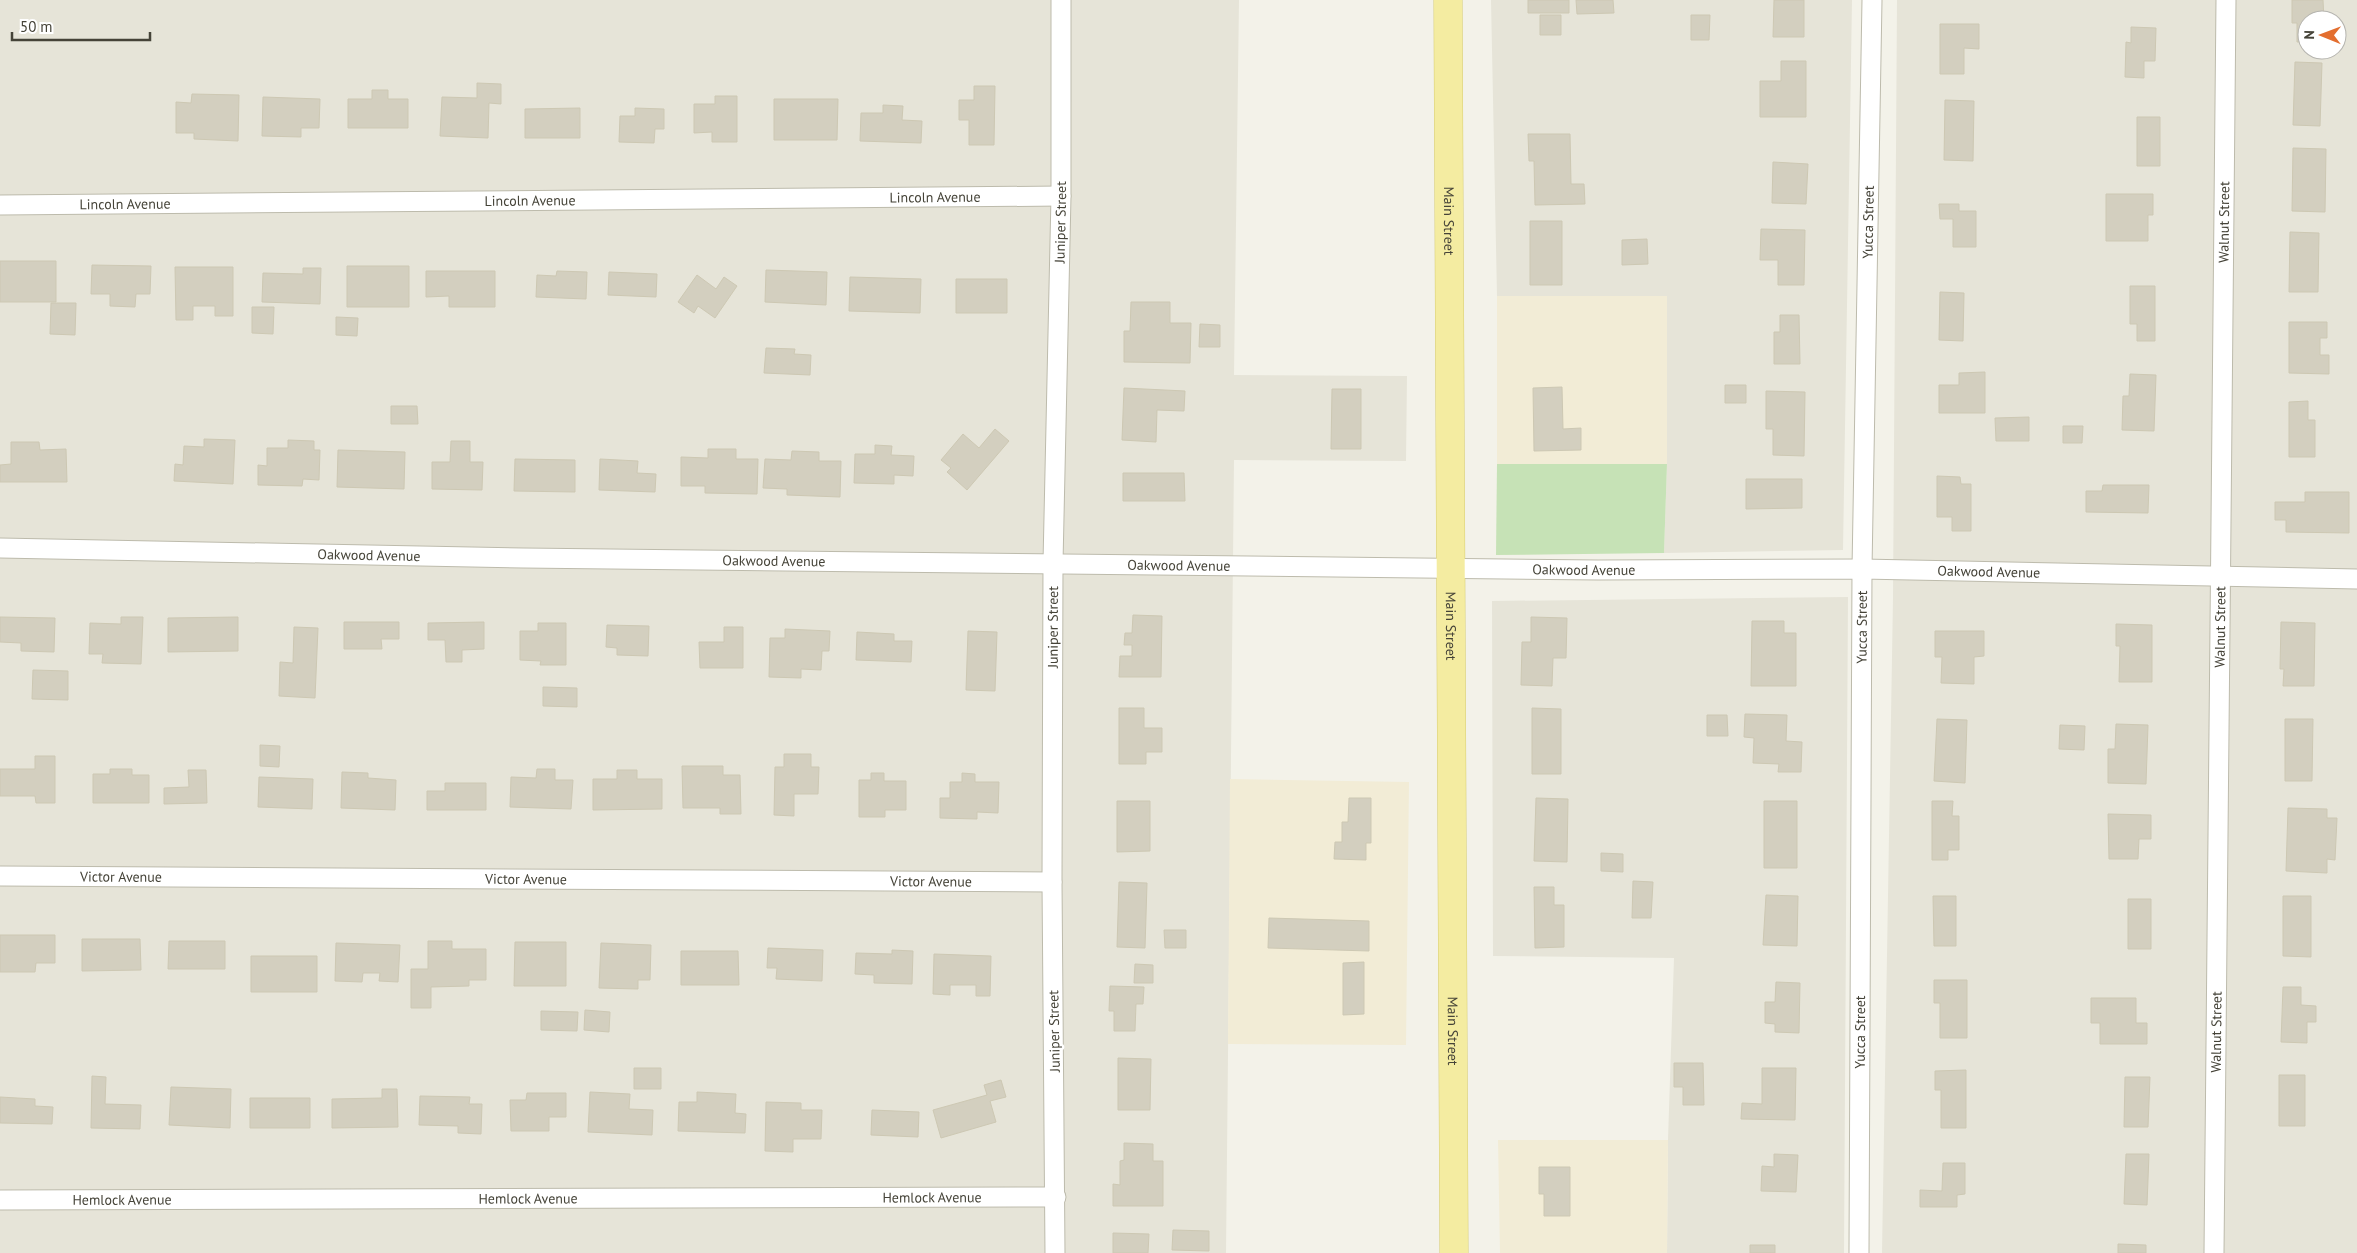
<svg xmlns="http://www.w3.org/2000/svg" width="2357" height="1253" font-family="'PT Sans',sans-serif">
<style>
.residential{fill:#e6e4d8;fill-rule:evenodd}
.commercial{fill:#f2ecd6}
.green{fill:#c6e2b6}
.building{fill:#d3cfbf;stroke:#cdc8b3}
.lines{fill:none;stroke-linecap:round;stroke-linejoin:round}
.street-casing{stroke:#bdbbac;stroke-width:21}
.primary-casing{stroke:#d7cd72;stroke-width:29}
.street{stroke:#fff;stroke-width:19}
.primary{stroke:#f4eca1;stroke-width:28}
.labels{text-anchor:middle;stroke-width:4.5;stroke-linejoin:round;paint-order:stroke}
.street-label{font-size:14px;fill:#454338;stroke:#fff}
</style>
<rect width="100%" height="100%" fill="#f3f2e9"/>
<!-- residential -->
<path class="residential" d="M0 0H1239L1234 375 1407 376 1406 461 1234 460 1226 1253H0Z
M1491 0H1852L1843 550 1664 553 1667 464V296H1497Z
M1897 0H2357V1253H1882L1893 598ZM2307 20H2337V50H2307Z
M1848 597 1844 1253H1667L1668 1140 1674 958 1493 956 1492 601Z"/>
<!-- commercial -->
<path class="commercial" d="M1497 296H1667V464H1497Z
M1230 779 1409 782 1406 1045 1228 1044Z
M1498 1140H1668L1667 1253H1500Z"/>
<!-- green -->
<path class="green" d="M1497 464H1667L1664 553 1496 555Z"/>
<!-- building -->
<path class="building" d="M1528 0H1569V13H1528Z
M1576 0H1613L1614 13 1577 14Z
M1774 0H1804V37H1773Z
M2292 0H2323L2324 20H2307V42H2297V23H2292Z
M1540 15H1561V35H1540Z
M1691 15H1710L1709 40H1691Z
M1940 24H1979V49L1964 48V74H1940Z
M2131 27 2156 28 2155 61H2144V78L2125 77 2126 42 2131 43Z
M1781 61H1806V117H1760V81H1781Z
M2295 62 2322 63 2320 126 2293 125Z
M477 83 501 84V104L489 103 488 138 440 136 442 97 477 98Z
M974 86H995L994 145H969V120H959V100H974Z
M372 90H388V99H408V128H348V99H372Z
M192 94 239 95 238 141 194 139V133H176V102L191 103Z
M715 96H737V142H712V132L694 133V104H715Z
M263 97 320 99 319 128H301V137L262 136Z
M774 99H838L837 140H774Z
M1945 100 1974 101 1973 161 1944 160Z
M883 105 903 106 902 120 922 121 921 143 860 141 861 113H883Z
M580 108V138H525V109Z
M635 108 664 109V129H655L654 143 619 142 620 116H635Z
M2137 117H2160V166H2137Z
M1528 134H1570L1571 184H1584L1585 204 1535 205 1534 161H1529Z
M2293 148 2326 149 2325 212 2292 211Z
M1773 162 1808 164 1806 204 1772 203Z
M2106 194H2153V215H2148V241H2106Z
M1939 204H1959V211H1976V247H1953V219H1940Z
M1530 221H1562V285H1530Z
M1761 229 1805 230 1804 285H1778V260H1760Z
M2290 232 2319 233 2318 292H2289Z
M1647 239 1648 264 1622 265V240Z
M0 261H56V302H0Z
M92 265 151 266 150 294H136L135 307 110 306V294H91Z
M347 266H409V307H347Z
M175 267H233V316H215V306H193V320H176Z
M303 268H321L320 304 262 302 263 273 303 274Z
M766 270 827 272 826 305 765 302Z
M426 271H495V307H449V296L426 297Z
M557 271 587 272 586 299 536 297 537 275 556 276Z
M609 272 657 274 656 297 608 295Z
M697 275 716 289 724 277 737 286 715 318 698 306 694 313 678 302Z
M850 277 921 279 920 313 849 311Z
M956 279H1007V313H956Z
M2130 286H2155V341H2137V324H2130Z
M1940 292 1964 293 1963 341 1939 340Z
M1131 302H1170V323H1191L1190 363 1124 362V331H1130Z
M51 303H76L75 335 50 334Z
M252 307H274L273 334 252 333Z
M1780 315H1799L1800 364H1774V332H1780Z
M336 317 358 318 357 336 336 335Z
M2289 322H2327V338H2320V355H2329V374L2289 373Z
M1200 324 1220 325V347H1199Z
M766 348 795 349 794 354 811 355 810 375 764 373Z
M1985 372V413H1939V385H1959V373Z
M2130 374 2156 375 2154 431 2122 430 2123 396H2129Z
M1725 385H1746V403H1725Z
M1562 387 1563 429 1581 428V450L1534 451 1533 388Z
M1124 388 1185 391 1184 411 1157 410 1156 442 1122 440Z
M1332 389H1361V449H1331Z
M1766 391 1805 392 1804 456 1773 455V429H1766Z
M2308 401V420H2315V457H2289V402Z
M391 406H417L418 424H391Z
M2029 417V441H1996L1995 418Z
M2063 426H2083L2082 443H2063Z
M995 429 1009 441 967 490 947 472 951 468 941 460 963 434 979 448Z
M204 439 235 440 233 484 174 481 175 464 183 465 184 446 204 447Z
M288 440 314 441V450H320L319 480 303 479 302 486 258 485V465L267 466V448H288Z
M451 441H470V462H483L482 490 432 489V462H450Z
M11 442H39L40 450 66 449 67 482H0V465L11 464Z
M875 445 892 446 891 455 914 456 913 476 894 475V484L854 483 855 454H875Z
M708 449H736V459H758L757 494 705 493V486H681V457L708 458Z
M338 450 405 452 404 489 337 487Z
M792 451 819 452V461H841L840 497 787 495V489L763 488 765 459 791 460Z
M515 459 575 460V492L514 491Z
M600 459 638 461 637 473 656 474 655 492 599 490Z
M1123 473H1184L1185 501H1123Z
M1937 476 1960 477 1961 484H1971V531H1952V517H1937Z
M1746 479H1802V508L1746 509Z
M2103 485H2149L2148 513 2086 512V491H2102Z
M2305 492H2349V533L2286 532V520H2275V502H2305Z
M1133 615 1162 616 1161 677H1119L1120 656H1132V645H1124L1125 633H1132Z
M0 617 55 618 54 652 21 651V643L0 642Z
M121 617H143L141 664 102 663 103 654H89L90 623 121 624Z
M238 617V651L168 652V618Z
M1531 617 1567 618 1566 658H1553L1552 686 1521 685 1522 642H1531Z
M1752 621H1784V633H1796V686H1751Z
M344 622H399V639H381L382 649H344Z
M484 622V649L462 650V662H446L445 640H428V623Z
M2281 622 2315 623 2314 686H2283L2284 669H2280Z
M538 623H566V665H540L541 661 520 660V631H538Z
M2116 624 2152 625V682H2119L2120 646H2116Z
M607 625 649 626 648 656 617 655V648L606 647Z
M294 627 318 628 315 698 279 696 280 662 293 663Z
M724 627H743V668H700L699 642H724Z
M785 629 830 631 829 651H822L821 670 801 669V678L769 677 770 638H785Z
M968 631 997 632 995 691 966 690Z
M1935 631H1984V656L1974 657V684L1941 683 1942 657H1935Z
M857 632 894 634V641H912L911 662 856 660Z
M33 670 68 671V700L32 699Z
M543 687 577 688V707L543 706Z
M1119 708H1144V728H1162V752H1146V764H1119Z
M1532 708 1561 709V774H1532Z
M1745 714 1787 715 1786 741 1802 742 1801 772H1778L1779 764 1753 763 1754 738 1744 737Z
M1707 715H1727L1728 736H1707Z
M1937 719 1967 720 1965 783 1934 781Z
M2285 719H2313L2312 781H2285Z
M2116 724 2148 725 2146 784 2108 783V749H2115Z
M2060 725 2085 726 2084 750 2059 749Z
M260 745 280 746 279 767 260 766Z
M784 754H811V767H819L818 794H794V816L774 815 775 767H784Z
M35 756H55V803H36L35 796H0V769H35Z
M682 766H723V775H740L741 814H720V808H683Z
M110 769H132V775H149V803H93V774H110Z
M537 769H555V780H573L571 809 510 807 511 777 536 778Z
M188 770H206L207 803 164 804V788L189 787Z
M617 770H637V779H662V809L593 810V779H617Z
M342 772 368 773V778L396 780 395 810 341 808Z
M871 773H884V781H906V810H885V817H859V780H871Z
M962 773 975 774V782H999L998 813 977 812V819L940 818V798H950V782H962Z
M259 777 313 779 312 809 258 807Z
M445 783H486V810H427V791H445Z
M1349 798H1371V843H1366V860L1334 859 1335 842H1342V822H1348Z
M1536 798 1568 799 1567 862 1534 861Z
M1117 801H1150V851L1117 852Z
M1764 801H1797V868H1764Z
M1932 801H1953L1952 816H1959V850H1948V860H1932Z
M2288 808 2327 809V818H2337L2335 860 2327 859V873L2286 871Z
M2108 814 2151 815V839H2139L2138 859H2109Z
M1601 853 1623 854V872L1601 871Z
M1633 881 1653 882 1651 918H1632Z
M1119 882 1147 883 1145 948 1117 947Z
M1534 887H1554V905H1564V947L1535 948Z
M1766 895 1798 896 1797 946 1763 945Z
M1933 896H1956V946H1934Z
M2283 896H2311V957L2283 956Z
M2128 899H2151V949H2128Z
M1269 918 1369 921V951L1268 948Z
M1164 930H1186V948H1165Z
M0 935H55V963H36L35 972H0Z
M82 939H140L141 970 82 971Z
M169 941H225V969H168Z
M428 941H452V949H486V980H469V986L431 987V1008H411V969H428Z
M515 942H566V986H514Z
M336 943 400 945 398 982 379 981 380 973H363L362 982 335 981Z
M601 943 651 945 650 980H638V989L599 988Z
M768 948 823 950 822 981 776 979 777 968H767Z
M892 950 913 951 912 984 874 983V975L855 974 856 953 892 954Z
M681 951H738L739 985H681Z
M934 954 991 956 990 996H976V985H950V995L933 994Z
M251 956H317V992H251Z
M1364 962V1014L1343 1015V963Z
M1135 964 1153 965V983H1134Z
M1934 980H1967V1038H1940V1003H1934Z
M1776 982 1800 983 1799 1033 1775 1032V1024L1765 1023V1002H1775Z
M1110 986 1144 987 1143 1004H1136L1135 1031H1114V1011H1109Z
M2283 987H2301V1005L2316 1006V1022H2307V1043L2281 1042Z
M2091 998H2136V1023H2147V1044H2100V1023H2091Z
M585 1010 610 1012 609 1032 584 1030Z
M541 1011 578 1012 577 1031 541 1030Z
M1118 1058 1151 1059 1150 1110H1118Z
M1674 1063H1703L1704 1105H1683V1087H1674Z
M634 1068H661V1089H634Z
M1762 1068H1796L1795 1120 1741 1119 1742 1103 1762 1104Z
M1966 1070V1128H1941V1090H1935V1071Z
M2279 1075H2305V1126H2279Z
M92 1076 106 1077 105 1104 141 1105 140 1129 91 1128Z
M2125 1077H2150L2148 1127H2124Z
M1001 1080 1006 1097 990 1101 996 1122 941 1138 933 1110 987 1095 984 1085Z
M171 1087 231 1089 230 1128 169 1125Z
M382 1089H397L398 1127 332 1128V1099L382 1098Z
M590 1092 630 1094 629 1109 653 1110 652 1135 588 1132Z
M697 1092 736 1094 735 1113 746 1114 745 1133 678 1131 679 1102H697Z
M527 1093H566V1117H549V1131H511L510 1100H526Z
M420 1096 470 1097 469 1104H482L481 1134 458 1133V1126L419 1125Z
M0 1097 35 1099V1106L53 1107 52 1124 0 1123Z
M250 1098H310V1128H250Z
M766 1102 801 1103V1110H822L821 1139H793V1152L765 1151Z
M872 1110 919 1112 918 1137 871 1135Z
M1124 1143 1153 1144V1161H1163V1206H1113V1184L1120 1185V1161L1124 1160Z
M1774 1154 1798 1155 1796 1192 1761 1191 1762 1166 1774 1167Z
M2126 1154H2149L2147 1205 2124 1204Z
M1943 1163H1965V1194L1957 1195V1207H1920V1190L1942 1191Z
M1539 1167H1570V1216H1544V1194H1539Z
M1173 1230 1209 1231V1251L1172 1250Z
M1113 1233 1149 1234 1148 1253H1113Z
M2118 1244 2146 1245V1253H2118Z
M1750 1245H1775V1253H1750Z"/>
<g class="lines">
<defs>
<g id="street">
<path id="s1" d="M0 205 1061 196"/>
<path id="s2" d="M0 548 523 558 1598 570 1862 569 2357 579"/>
<path id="s3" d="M0 876 1052 882"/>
<path id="s4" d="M0 1200 1056 1197"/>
<path id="s5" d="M1055 1253 1052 882 1053 563 1061 196V0"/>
<path id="s6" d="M1859 1253 1862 569 1872 0"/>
<path id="s7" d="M2214 1253 2226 0"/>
</g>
<g id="primary">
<path id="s8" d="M1448 0 1454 1253"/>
</g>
</defs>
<!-- street casing -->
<use href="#street" class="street-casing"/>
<!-- primary casing -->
<use href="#primary" class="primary-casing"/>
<!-- street -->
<use href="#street" class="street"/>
<!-- primary -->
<use href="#primary" class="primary"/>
</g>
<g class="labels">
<!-- street labels -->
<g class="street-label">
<text dy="5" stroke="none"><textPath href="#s1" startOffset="935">Lincoln Avenue</textPath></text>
<text dy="5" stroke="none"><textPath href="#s1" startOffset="530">Lincoln Avenue</textPath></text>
<text dy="5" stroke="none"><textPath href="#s1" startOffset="125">Lincoln Avenue</textPath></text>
<text dy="5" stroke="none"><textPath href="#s5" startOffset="1031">Juniper Street</textPath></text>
<text dy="5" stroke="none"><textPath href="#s8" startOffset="221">Main Street</textPath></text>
<text dy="5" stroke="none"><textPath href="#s6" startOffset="1031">Yucca Street</textPath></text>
<text dy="5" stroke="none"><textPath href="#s7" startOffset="1031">Walnut Street</textPath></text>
<text dy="5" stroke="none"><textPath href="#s2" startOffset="369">Oakwood Avenue</textPath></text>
<text dy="5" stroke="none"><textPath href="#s2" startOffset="774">Oakwood Avenue</textPath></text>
<text dy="5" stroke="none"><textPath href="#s2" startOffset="1179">Oakwood Avenue</textPath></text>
<text dy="5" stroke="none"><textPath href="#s2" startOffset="1584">Oakwood Avenue</textPath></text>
<text dy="5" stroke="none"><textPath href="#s2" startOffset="1989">Oakwood Avenue</textPath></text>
<text dy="5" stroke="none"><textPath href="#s5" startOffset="626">Juniper Street</textPath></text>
<text dy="5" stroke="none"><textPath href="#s8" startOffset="626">Main Street</textPath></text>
<text dy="5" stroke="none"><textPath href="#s6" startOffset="626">Yucca Street</textPath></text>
<text dy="5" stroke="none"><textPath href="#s7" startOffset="626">Walnut Street</textPath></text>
<text dy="5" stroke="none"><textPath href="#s3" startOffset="121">Victor Avenue</textPath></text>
<text dy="5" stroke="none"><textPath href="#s3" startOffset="526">Victor Avenue</textPath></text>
<text dy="5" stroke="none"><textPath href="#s3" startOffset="931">Victor Avenue</textPath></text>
<text transform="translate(1054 1031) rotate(-91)" y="5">Juniper Street</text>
<text dy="5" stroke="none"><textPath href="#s8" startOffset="1031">Main Street</textPath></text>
<text dy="5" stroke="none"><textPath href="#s6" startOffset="221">Yucca Street</textPath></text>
<text dy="5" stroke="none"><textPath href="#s7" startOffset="221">Walnut Street</textPath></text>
<text dy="5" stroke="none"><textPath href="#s4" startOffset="932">Hemlock Avenue</textPath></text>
<text dy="5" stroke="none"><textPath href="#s4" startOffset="528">Hemlock Avenue</textPath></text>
<text dy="5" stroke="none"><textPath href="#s4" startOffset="122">Hemlock Avenue</textPath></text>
</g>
</g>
<!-- north arrow -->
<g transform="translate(2322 35) rotate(271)"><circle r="24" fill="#ffffff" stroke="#b5b4af"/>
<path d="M0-4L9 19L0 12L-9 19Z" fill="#e36e2f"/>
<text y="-8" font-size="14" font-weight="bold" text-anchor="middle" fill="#454338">N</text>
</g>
<!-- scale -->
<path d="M12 32v8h138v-8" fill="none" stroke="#454338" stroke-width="2.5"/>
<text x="20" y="32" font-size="15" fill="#454338" stroke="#ffffff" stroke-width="4" paint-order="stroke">50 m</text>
</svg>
